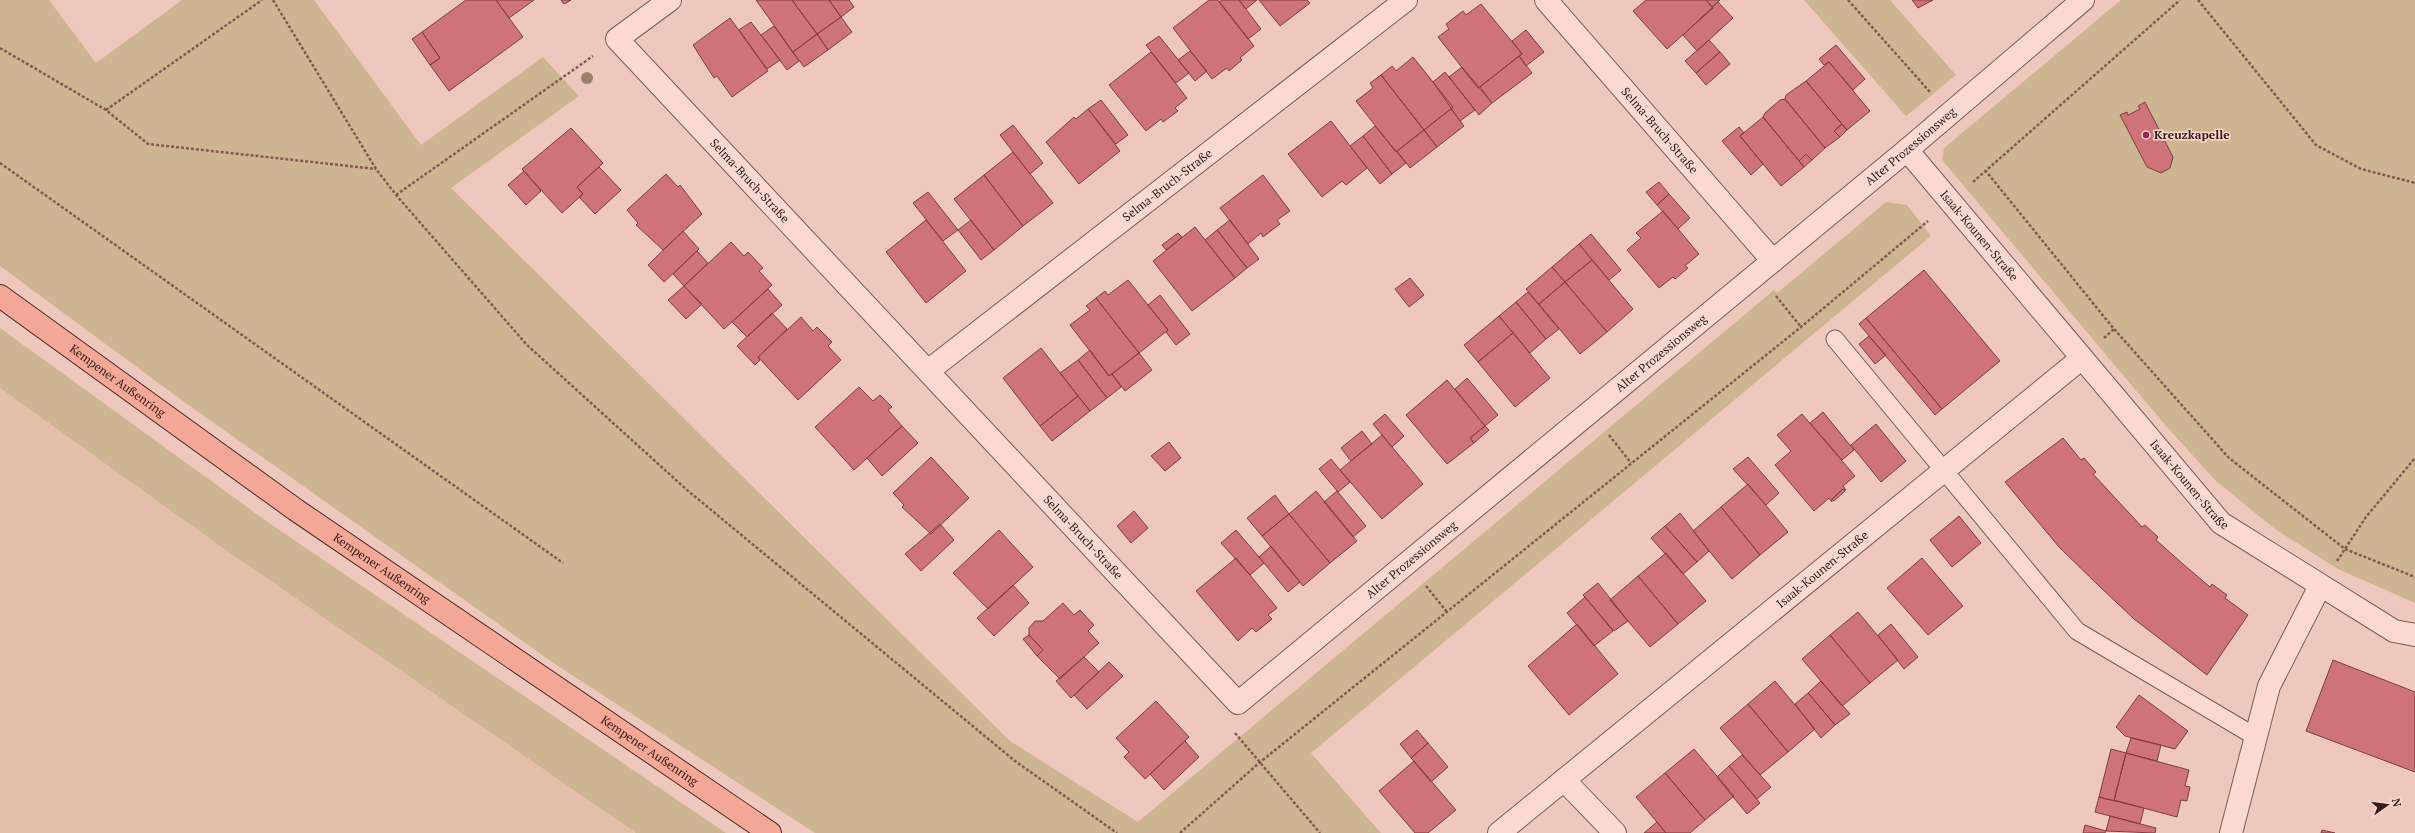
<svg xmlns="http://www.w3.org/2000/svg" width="2415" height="833" font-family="'PT Serif',serif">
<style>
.farmland{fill:#e4bfab}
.green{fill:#ccb692}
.building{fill:#cd7379;stroke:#853c43}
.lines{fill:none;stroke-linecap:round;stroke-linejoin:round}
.service-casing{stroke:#865956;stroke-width:19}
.minor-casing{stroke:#865956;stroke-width:24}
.primary-casing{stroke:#532b2c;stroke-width:24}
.path{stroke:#865956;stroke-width:2.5;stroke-dasharray:3 2;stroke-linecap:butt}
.service{stroke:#f9d9d1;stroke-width:17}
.minor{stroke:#f9d9d1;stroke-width:22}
.primary{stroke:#f3a794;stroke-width:22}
.tree{fill:#988168}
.poi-dot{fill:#96265d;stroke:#f5d6cd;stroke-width:1.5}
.labels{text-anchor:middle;stroke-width:3;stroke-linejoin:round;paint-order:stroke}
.street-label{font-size:12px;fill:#351b1b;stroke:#f5d6cd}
.poi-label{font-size:12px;font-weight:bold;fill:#351b1b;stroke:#f5d6cd;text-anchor:start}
</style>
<rect width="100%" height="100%" fill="#eec8be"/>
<!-- farmland -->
<path class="farmland" d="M0 388 220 546 636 833H0Z"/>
<!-- green -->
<path class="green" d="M0 0H49L96 63 182 0H314L421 145 543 57 579 96 451 188 1010 741 1138 822 1774 290 1777 293 1886 202 1907 205 1931 236 1311 753 1381 833H815L555 664 180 399 0 266Z
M1804 0H1890L1956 75 1906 116Z
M2121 0H2415V603L2338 569 2275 529 2216 481 2166 426 1942 160 1944 148Z
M0 328 272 525 726 833H636L220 546 0 388Z"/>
<!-- building -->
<path class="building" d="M466 0H496L523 37 449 91 430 65 440 58 422 32Z
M496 0H534L509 18Z
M561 0H571L564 4Z
M756 0H792L817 34 793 52Z
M792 0H829L841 17 817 34Z
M829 0H849L854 7 841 17Z
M1209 0H1218L1254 46 1240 58 1242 60 1229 71 1227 68 1212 79 1173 28Z
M1222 0H1239L1261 29 1248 39 1219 2Z
M1239 0H1257L1246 9Z
M1259 0H1307L1310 3 1280 26Z
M1646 0H1706L1713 8 1667 49 1633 11Z
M1706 0H1720L1712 7Z
M1912 0H1933L1918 8Z
M1718 2 1733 18 1697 51 1683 35Z
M1481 4 1522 54 1478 88 1438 37 1449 29 1446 24 1463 11 1466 15Z
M841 17 852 32 828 50 817 34Z
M730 18 768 71 732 97 717 76 714 78 693 45Z
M751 22 780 60 767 69 739 30Z
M774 26 799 61 787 70 761 35Z
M1526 30 1544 52 1526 66 1519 56 1522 54 1512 41Z
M422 32 440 58 430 65 412 39Z
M817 34 828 50 804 67 793 52Z
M1159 36 1189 73 1176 83 1146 45Z
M1709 40 1720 52 1696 73 1685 61Z
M1836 45 1865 79 1853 90 1829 62 1824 65 1819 59Z
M1190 51 1207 71 1195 81 1178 60Z
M1151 52 1187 98 1175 108 1178 111 1163 122 1161 119 1146 131 1109 85Z
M1720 52 1730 64 1706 85 1696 73Z
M1519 56 1532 73 1492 103 1480 87Z
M1413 57 1453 107 1424 130 1381 75 1392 66 1396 71Z
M1829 62 1870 111 1847 130 1806 81Z
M1462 67 1492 103 1479 115 1449 77Z
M1445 72 1475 110 1460 121 1433 82Z
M1381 75 1424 130 1396 152 1356 101 1373 88 1370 83Z
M1806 81 1842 124 1834 131 1840 137 1825 148 1785 99 1786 95Z
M1785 99 1825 148 1812 160 1806 154 1799 161 1763 117 1765 113 1780 100Z
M1101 100 1128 135 1116 144 1088 109Z
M2145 102 2173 157 2170 168 2161 173 2147 167 2120 115 2127 112 2128 115 2140 109 2138 106Z
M1088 109 1120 151 1079 184 1046 142 1074 117 1076 119Z
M1451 109 1464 126 1437 147 1424 130Z
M1763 117 1804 167 1781 186 1740 136Z
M1331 121 1367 168 1346 185 1342 181 1322 197 1288 154Z
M1842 124 1847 130 1840 137 1834 131Z
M1013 125 1043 163 1030 174 1000 135Z
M1375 126 1406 163 1392 174 1363 136Z
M1739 127 1744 133 1740 136 1763 164 1751 175 1722 141Z
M571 128 603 163 577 187 583 194 562 213 522 169Z
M1424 130 1437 147 1410 168 1397 151Z
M1363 136 1392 174 1380 184 1350 146Z
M1013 152 1053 203 1023 226 984 175Z
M1806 154 1812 160 1804 167 1799 161Z
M599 167 621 190 595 214 579 197 583 194 577 187Z
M524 171 541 191 526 205 508 185Z
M666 174 678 187 680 185 702 214 663 250 636 225 638 223 627 210Z
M984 175 1023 226 994 250 954 199Z
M1263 175 1290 211 1277 220 1280 224 1263 237 1261 233 1248 244 1220 208Z
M1659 182 1669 194 1657 205 1646 192Z
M928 192 958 230 943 241 913 203Z
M1669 194 1690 218 1678 229 1657 205Z
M1663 211 1699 254 1685 266 1688 268 1675 279 1673 277 1659 288 1627 250 1641 238 1636 233Z
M926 220 966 271 926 303 886 252Z
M971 220 994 250 981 260 958 230Z
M1230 220 1259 259 1247 268 1217 230Z
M1195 227 1235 278 1192 311 1153 261Z
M1217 230 1247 268 1235 278 1205 240Z
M683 231 699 249 664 282 648 265Z
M1178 233 1182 237 1166 250 1162 245Z
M1591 234 1621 270 1609 280 1579 244Z
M731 242 744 256 748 252 763 268 759 271 772 285 724 329 684 286Z
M1579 244 1592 260 1565 282 1552 267Z
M697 251 708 263 684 286 673 274Z
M1592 260 1633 309 1607 332 1565 282Z
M1552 267 1565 282 1539 304 1526 289Z
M1924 270 2000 361 1942 409 1866 318Z
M1410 278 1424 295 1409 307 1395 289Z
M1128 280 1168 330 1139 353 1096 298 1105 291 1108 295Z
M1565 282 1607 332 1580 354 1539 304Z
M684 286 702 304 686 319 668 300Z
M768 289 782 305 747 337 732 322Z
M1528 292 1559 329 1546 339 1516 302Z
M1160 295 1190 334 1176 345 1166 332 1168 330 1148 305Z
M1096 298 1139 353 1109 376 1070 325 1090 310 1086 306Z
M1516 302 1546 339 1530 353 1499 316Z
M772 313 787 329 758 357 760 360 755 365 737 346Z
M1499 316 1513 333 1478 362 1464 345Z
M801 317 813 331 817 327 832 342 828 346 841 360 798 400 758 357Z
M1866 318 1942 409 1935 415 1859 324Z
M1513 333 1550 378 1515 407 1478 362Z
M1869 336 1886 355 1875 364 1859 344Z
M1041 348 1078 396 1040 426 1003 378Z
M1090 350 1109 376 1112 374 1121 387 1107 398 1078 360Z
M1139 353 1152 370 1125 391 1112 374Z
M1078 360 1107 398 1090 411 1060 373Z
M1467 378 1498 415 1485 426 1455 389Z
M1447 380 1485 426 1470 438 1474 443 1447 464 1406 415Z
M859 387 873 401 880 395 892 407 888 410 902 426 854 470 815 427Z
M1078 396 1090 411 1052 441 1040 426Z
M1823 412 1854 450 1842 460 1810 423Z
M1385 414 1404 436 1392 447 1373 424Z
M1802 414 1855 476 1843 486 1846 490 1843 489 1832 499V502L1829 498 1814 511 1775 465 1791 451 1777 435Z
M1876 424 1906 461 1881 482 1851 445Z
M902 426 918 443 882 476 867 458Z
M1485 426 1489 430 1474 443 1470 438Z
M1362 431 1372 444 1351 461 1341 448Z
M1382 435 1423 484 1382 519 1340 470Z
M2063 438 2081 460 2084 458 2096 472 2093 474 2142 527 2145 525 2158 537 2156 540 2183 564 2210 587 2212 584 2227 595 2225 598 2248 615 2207 675 2134 619 2098 585 2059 547 2005 482Z
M1169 442 1181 458 1165 471 1151 456Z
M931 457 969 498 931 534 902 507 904 505 893 493Z
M1748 457 1779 493 1766 505 1733 469Z
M1331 459 1350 482 1338 492 1319 469Z
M1748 484 1788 532 1760 555 1721 507Z
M1843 489 1845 491 1834 501 1832 499Z
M1316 491 1357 541 1330 563 1289 514Z
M1337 491 1366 526 1353 537 1324 502Z
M1275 495 1289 514 1262 536 1247 518Z
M1721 507 1760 555 1732 579 1693 531Z
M1134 511 1148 528 1131 543 1117 526Z
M1680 513 1709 551 1697 562 1665 526Z
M1289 514 1330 563 1303 586 1262 536Z
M1959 516 1981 543 1952 567 1930 540Z
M940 524 954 540 921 571 905 554Z
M1665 526 1697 562 1683 574 1651 538Z
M999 530 1033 567 988 609 953 573Z
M1236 530 1264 563 1250 575 1221 543Z
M1271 546 1300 582 1288 592 1259 557Z
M1666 553 1706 601 1678 624 1638 576Z
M1236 558 1277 608 1268 615 1272 619 1256 632 1252 628 1238 641 1196 591Z
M1922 558 1963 606 1928 635 1887 588Z
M1638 576 1678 624 1650 647 1610 600Z
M1598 583 1628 621 1614 631 1583 595Z
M1013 585 1029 603 994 636 977 618Z
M1585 597 1613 631 1594 646 1567 613Z
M1063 603 1074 615 1080 610 1094 625 1088 631 1099 643 1060 679 1037 656 1043 650 1029 635V628L1035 621H1043Z
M1858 612 1898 660 1870 683 1830 635Z
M1577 624 1618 674 1569 715 1528 666Z
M1891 624 1918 657 1904 669 1878 635Z
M1029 635 1043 650 1037 656 1023 639Z
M1830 635 1870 683 1842 706 1802 659Z
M1084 657 1099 672 1071 698 1056 681Z
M2333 660 2415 692V772L2306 731Z
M1109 662 1123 676 1087 709 1074 695Z
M1775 681 1815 729 1788 752 1748 704Z
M1821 681 1850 714 1835 725 1808 693Z
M1808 693 1835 725 1821 738 1795 704Z
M2139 695 2188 731 2175 749 2125 736 2116 727Z
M1156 701 1189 737 1145 779 1124 757 1129 752 1116 738Z
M1748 704 1788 752 1760 775 1720 728Z
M1417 730 1428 743 1411 758 1400 744Z
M2131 738 2161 745 2157 761 2126 753Z
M1185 741 1199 757 1164 790 1150 774Z
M1428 743 1448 767 1431 782 1411 758Z
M1694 749 1734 796 1705 820 1665 773Z
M2111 749 2126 753 2114 801 2099 797Z
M2126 753 2189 770 2185 786 2190 787 2187 801 2181 800 2177 817 2114 800Z
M1742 755 1771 787 1757 799 1729 766Z
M1414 761 1456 810 1428 833H1415L1379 791Z
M1729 766 1760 803 1747 814 1717 777Z
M1665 773 1705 820 1690 833H1666L1636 797Z
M2099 797 2144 808 2140 824 2095 812Z
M2110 816 2156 828 2155 833 2106 831Z
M1657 822 1666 833H1644Z
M2085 825 2106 831 2105 833H2083Z
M2322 830 2335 833H2321Z"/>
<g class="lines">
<defs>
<path id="service" d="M1835 339 2077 631 2256 737"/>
<g id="minor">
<path id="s1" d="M670 0 617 39 1238 703 1907 150 2083 0"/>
<path id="s2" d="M1546 0 1773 261"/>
<path id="s3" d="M1907 150 2221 523 2394 631 2415 635"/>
<path id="s4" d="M928 371 1406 0"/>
<path d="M1499 833 1564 780"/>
<path id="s5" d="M1615 833 1564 780 2082 358"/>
<path d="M2231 833 2269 686 2320 586"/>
</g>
<g id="primary">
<path id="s6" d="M0 296 296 510 770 833"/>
</g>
</defs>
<!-- service casing -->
<use href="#service" class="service-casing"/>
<!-- minor casing -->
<use href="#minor" class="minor-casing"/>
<!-- primary casing -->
<use href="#primary" class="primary-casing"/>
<!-- path -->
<path class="path" d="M273 0 376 169 396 195 527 345 687 490 1015 761 1117 833
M1848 0 1930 92
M2198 0 2316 145 2361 169 2415 183
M0 48 106 110 148 144 376 169
M106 110 262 0
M0 163 563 563
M1985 170 2114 329 2229 458 2345 549 2415 577
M1973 182 2180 0
M396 195 593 56
M1776 296 1801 327
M2104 338 2114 329
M1609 435 1631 463
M2337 561 2366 517 2415 458
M1426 586 1447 612
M1235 733 1320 833
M1180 833 1259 763 1801 327 1928 221"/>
<!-- service -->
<use href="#service" class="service"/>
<!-- minor -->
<use href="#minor" class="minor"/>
<!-- primary -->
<use href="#primary" class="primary"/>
</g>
<!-- trees -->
<circle class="tree" cx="587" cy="78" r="6"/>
<!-- markers -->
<circle class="poi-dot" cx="2146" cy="135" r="4"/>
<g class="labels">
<!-- street labels -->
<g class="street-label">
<text dy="4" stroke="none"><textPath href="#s2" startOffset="173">Selma-Bruch-Straße</textPath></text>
<text dy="4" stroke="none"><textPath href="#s1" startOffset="1848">Alter Prozessionsweg</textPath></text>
<text dy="4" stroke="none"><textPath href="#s1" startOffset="260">Selma-Bruch-Straße</textPath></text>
<text dy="4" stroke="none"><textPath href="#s4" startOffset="303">Selma-Bruch-Straße</textPath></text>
<text dy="4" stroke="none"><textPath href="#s3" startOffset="112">Isaak-Kounen-Straße</textPath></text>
<text dy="4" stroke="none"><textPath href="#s1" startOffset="1524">Alter Prozessionsweg</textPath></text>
<text dy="4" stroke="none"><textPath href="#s6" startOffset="145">Kempener Außenring</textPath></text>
<text dy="4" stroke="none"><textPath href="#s3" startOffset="438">Isaak-Kounen-Straße</textPath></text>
<text dy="4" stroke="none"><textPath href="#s1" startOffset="748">Selma-Bruch-Straße</textPath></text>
<text dy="4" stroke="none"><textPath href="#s1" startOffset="1200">Alter Prozessionsweg</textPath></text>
<text dy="4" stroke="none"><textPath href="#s6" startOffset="469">Kempener Außenring</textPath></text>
<text dy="4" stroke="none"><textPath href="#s5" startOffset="407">Isaak-Kounen-Straße</textPath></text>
<text dy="4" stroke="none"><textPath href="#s6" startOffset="793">Kempener Außenring</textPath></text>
</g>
<!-- poi labels -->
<g class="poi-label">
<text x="2154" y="139">Kreuzkapelle</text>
</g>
</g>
<!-- north arrow -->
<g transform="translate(2387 805) rotate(76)" stroke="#f5d6cd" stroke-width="3" paint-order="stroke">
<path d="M0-3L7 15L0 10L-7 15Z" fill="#351b1b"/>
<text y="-6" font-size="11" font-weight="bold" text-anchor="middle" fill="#351b1b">N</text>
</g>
</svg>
